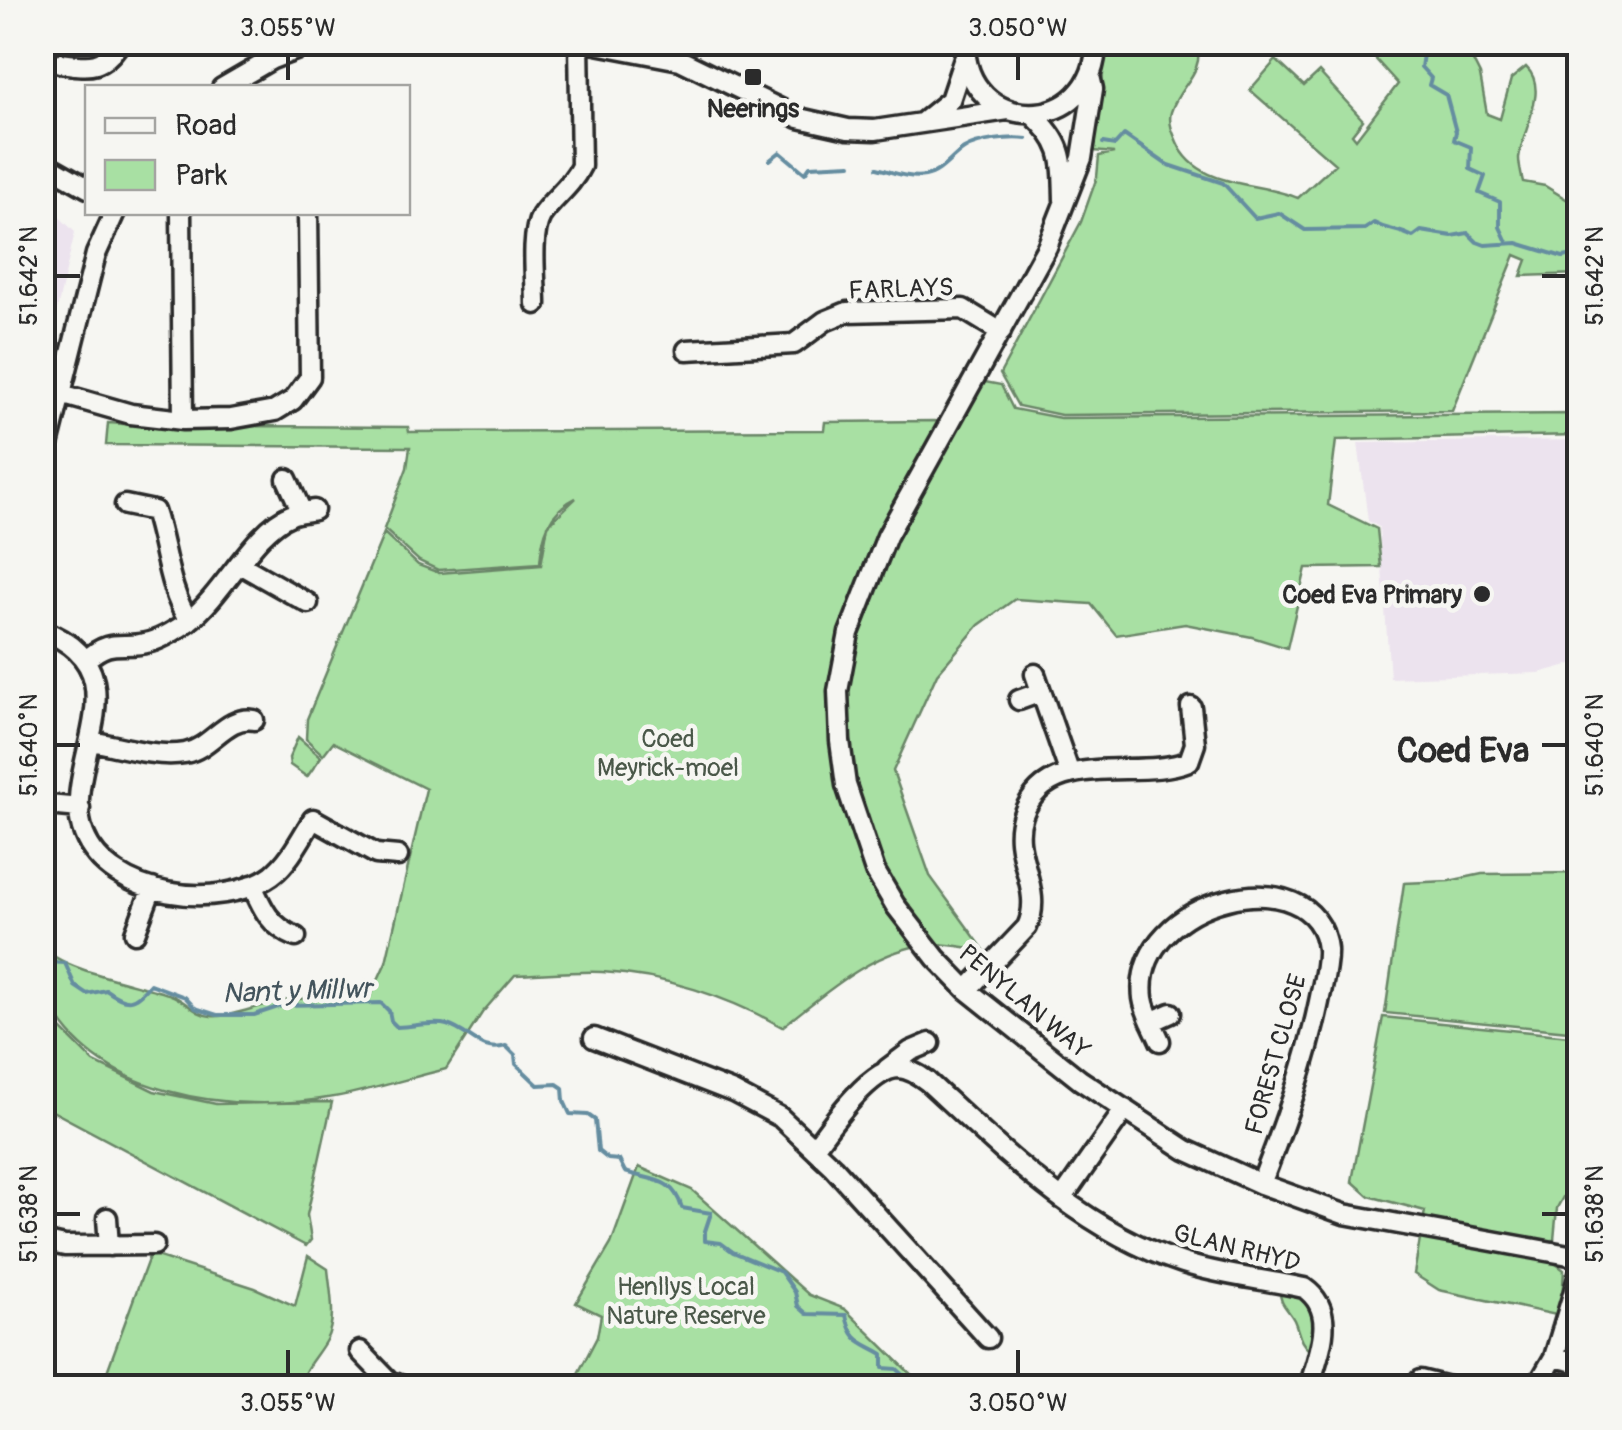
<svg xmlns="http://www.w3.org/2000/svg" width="1622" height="1430" font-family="Pangolin,sans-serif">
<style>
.built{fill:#ece3ee}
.green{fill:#a8e0a3;stroke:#6a8667;stroke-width:2.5}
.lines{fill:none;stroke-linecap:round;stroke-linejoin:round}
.stream{stroke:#658da0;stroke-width:4}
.minor-casing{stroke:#2b2b2b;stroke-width:25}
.minor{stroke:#f6f6f2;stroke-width:18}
.ticks{fill:none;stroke:#2b2b2b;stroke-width:4}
.poi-dot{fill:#2b2b2b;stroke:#f6f6f2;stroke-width:4}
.labels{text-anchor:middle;stroke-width:9;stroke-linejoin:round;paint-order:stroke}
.poi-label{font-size:25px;font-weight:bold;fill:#2b2b2b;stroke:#f6f6f2}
.street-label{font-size:25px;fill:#2b2b2b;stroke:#f6f6f2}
.park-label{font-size:25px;fill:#4a5849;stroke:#f6f6f2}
.water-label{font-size:28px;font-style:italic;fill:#43545c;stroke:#f6f6f2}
.district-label{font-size:35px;font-weight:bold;fill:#2b2b2b;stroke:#f6f6f2}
.neatline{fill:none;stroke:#2b2b2b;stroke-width:4}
.ticks-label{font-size:25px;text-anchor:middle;fill:#2b2b2b}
</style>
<rect width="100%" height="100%" fill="#f6f6f2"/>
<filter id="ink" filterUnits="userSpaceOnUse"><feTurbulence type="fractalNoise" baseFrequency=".01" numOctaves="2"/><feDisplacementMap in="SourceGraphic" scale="20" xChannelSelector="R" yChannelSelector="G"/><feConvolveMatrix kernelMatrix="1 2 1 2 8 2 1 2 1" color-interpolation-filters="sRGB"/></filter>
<g filter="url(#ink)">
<!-- built -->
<path class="built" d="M43 204 49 207 75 232 43 370Z
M1579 440V662L1539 673 1390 678 1379 527 1368 521 1358 443Z"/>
<!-- green -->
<path class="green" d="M1107 43H1198C1203 77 1180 83 1171 112 1168 122 1173 133 1177 142 1197 189 1259 181 1298 198L1335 164 1250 90 1276 60 1304 86 1319 72 1363 120 1352 134 1356 139 1398 84 1361 43H1464L1480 75 1487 114 1500 119 1511 79 1526 67C1550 89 1522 130 1519 158 1519 166 1521 174 1523 182L1545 186 1579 207V274L1521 276 1527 260 1515 255 1452 411 1061 415 1018 406 1000 374 1081 222 1097 177 1099 156 1114 153 1093 151Z
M985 382 1001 385 1013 409 1060 418 1579 414V435L1336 440 1328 505 1377 529 1381 567 1306 568 1287 648 1252 637 1185 624 1116 635 1091 604 1015 599 979 625 937 674 893 771 930 876 984 950C967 948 947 943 930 944 872 950 826 993 782 1027 728 997 664 975 602 972 573 971 544 974 515 975L482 1013 446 1069C409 1078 372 1090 334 1097 234 1115 88 1098 44 992 39 980 43 960 42 946 59 970 140 984 171 995 185 1000 195 1015 211 1016 231 1018 258 1005 279 1002 308 996 341 997 371 995L386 962 426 789 333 742 323 755 306 739 307 719 384 533 418 565 439 573 541 565 548 525 576 498C549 511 542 534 540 563L438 570 419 561 384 529 407 468 410 447 106 445 108 423 207 429 251 426 408 427 409 432 824 430 825 422 935 421 957 424Z
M298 737 321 757 307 777 290 765 289 758Z
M1579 873V1032L1385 1013 1404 883 1449 881 1482 874Z
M42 994 61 1029 94 1062 154 1091 216 1104 332 1102 307 1215 311 1240 306 1246 43 1106Z
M1383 1017 1579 1037V1168L1557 1208 1552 1261 1564 1270 1561 1316 1439 1290 1414 1274 1425 1211 1369 1196 1352 1181Z
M639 1167 692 1190 809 1295 845 1309 924 1387H571L597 1337 601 1315 576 1303 611 1244Z
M150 1254 255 1288 295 1306 308 1256 328 1269C330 1291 337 1320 326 1340 316 1358 304 1367 299 1387L101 1388Z
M1280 1289 1299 1291 1320 1316 1310 1351C1298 1341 1300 1333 1294 1320 1288 1308 1279 1305 1280 1289Z"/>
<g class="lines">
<!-- stream -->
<path class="stream" d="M1425 42 1421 67 1431 78 1429 85 1446 95 1456 132 1454 140 1471 147 1470 169 1485 176 1479 193 1500 202V227L1507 242
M1103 143 1115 145 1124 135 1166 164 1223 183 1255 218 1279 213 1305 230 1365 229 1374 223C1388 231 1399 229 1413 237L1421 231 1452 236 1468 233 1477 242 1485 245 1517 243 1563 257 1580 254
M770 160 780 152 805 173 810 166 851 164
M877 168C893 172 909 179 925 176 942 173 951 157 964 149 978 140 1010 137 1027 139
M42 953 47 962 65 963 75 986 87 994 106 990C127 1005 134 1004 150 984L185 997 195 1008 217 1015H254L284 1005 381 1003 389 1011 391 1021 397 1027C413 1027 432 1021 447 1025 471 1032 480 1054 506 1046L515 1055 516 1064 538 1085 557 1084 563 1088 564 1101 570 1114 588 1115 595 1120 598 1151 608 1159 619 1160 625 1172C652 1181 673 1177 682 1208L711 1213 705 1231V1241L721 1243 733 1252 781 1272 795 1292 798 1306 807 1314 846 1315C852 1343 861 1341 883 1354V1368L897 1369 918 1388"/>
<defs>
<path id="minor" d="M586 42 680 60 799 118 848 129 875 130 1008 110
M965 42C964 137 1097 137 1096 42
M60 63C90 67 102 70 120 42
M1090 76 1093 89 1082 158 1047 247 887 536 849 633 838 691 840 741 846 785 875 871 895 905 936 958 967 990 1080 1080 1186 1150 1261 1184 1344 1214 1580 1257
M222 88 272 59 316 42
M1032 114C1064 143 1063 159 1064 200
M924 121 950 100 964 58
M42 162 88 188
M181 212 183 420
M536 304C536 282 530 235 541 216 553 198 571 187 581 166L579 42
M687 350 794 344 825 321 847 312 963 309 1001 332
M61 394 131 414 183 420 231 419 275 411 293 400 310 377 308 212
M42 469 96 254 115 212
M287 479 302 512
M125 505 154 511C166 547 168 590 189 621
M241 565 308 603
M42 630C150 671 57 767 84 834 109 898 220 912 272 875 290 861 301 838 313 819L376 854 398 856
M86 660C112 636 122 650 150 642 162 639 180 628 190 620 224 593 255 529 291 515 297 512 307 512 314 510
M1035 674 1070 774
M1019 700 1041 692
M91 741C119 746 156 758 185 753 212 748 226 715 254 720
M42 802 48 805 80 808
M252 885C263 910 270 926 296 937
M135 933 152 888
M967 990 1027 927C1045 888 1009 854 1023 815 1048 746 1137 782 1189 761L1195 744 1191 707
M1151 1022 1171 1013
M594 1038 733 1092 780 1117 833 1167 988 1338
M1160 1041C1154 1027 1145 1013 1143 998 1131 897 1318 854 1327 949 1328 966 1322 986 1319 1002 1306 1065 1284 1125 1261 1184
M887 1069 911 1051 930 1043
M814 1148C830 1126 870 1068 899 1068 910 1069 919 1075 927 1081 1004 1152 1081 1230 1183 1263 1223 1276 1264 1279 1304 1288 1339 1312 1318 1353 1309 1388
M1062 1199 1125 1109
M107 1218 109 1246
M42 1241 65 1246 154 1245
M360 1351 389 1381 407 1388
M1554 1357 1580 1363
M1420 1380 1452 1388
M89 1388 90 1385
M1536 1388 1554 1357 1580 1271"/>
</defs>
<!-- minor casing -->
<use href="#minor" class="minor-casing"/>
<!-- minor -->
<use href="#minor" class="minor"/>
</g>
</g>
<!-- ticks -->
<path class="ticks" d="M288 55V80M1018 55V80M55 276H80M1542 276H1567M55 745H80M1542 745H1567M55 1214H80M1542 1214H1567M288 1350V1375M1018 1350V1375"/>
<!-- markers -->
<g class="poi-dot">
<rect x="743" y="67" width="20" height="20" rx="5"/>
<circle cx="1482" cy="594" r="10"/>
</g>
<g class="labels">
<!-- poi labels -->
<g class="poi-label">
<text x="753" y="117">Neerings</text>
<text x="1462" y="603" text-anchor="end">Coed Eva Primary</text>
</g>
<!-- street labels -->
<g class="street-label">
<text transform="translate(901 288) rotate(-2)" y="9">FARLAYS</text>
<text transform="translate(1025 1001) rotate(40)" y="9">PENYLAN WAY</text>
<text transform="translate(1275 1054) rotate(-74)" y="9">FOREST CLOSE</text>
<text transform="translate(1237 1247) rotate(14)" y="9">GLAN RHYD</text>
</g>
<!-- park labels -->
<g class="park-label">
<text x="668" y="747">Coed<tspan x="668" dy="29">Meyrick-moel</tspan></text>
<text x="686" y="1295">Henllys Local<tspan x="686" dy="29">Nature Reserve</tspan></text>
</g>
<!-- water labels -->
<g class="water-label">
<text transform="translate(297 990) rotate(-2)" y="10">Nant y Millwr</text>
</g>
<!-- district labels -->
<g class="district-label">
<text x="1463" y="762">Coed Eva</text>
</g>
</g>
<!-- margin -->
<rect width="1622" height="1430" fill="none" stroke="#f6f6f2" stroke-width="110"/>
<!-- legend -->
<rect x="85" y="85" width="325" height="130" fill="#f6f6f2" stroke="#a5a5a2" stroke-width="2.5"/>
<rect x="105" y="118" width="50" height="15" fill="#f6f6f2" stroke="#a5a5a2" stroke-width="2.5"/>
<text x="175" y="135" font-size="30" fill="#2b2b2b">Road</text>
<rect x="105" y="160" width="50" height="30" fill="#a8e0a3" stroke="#a5a5a2" stroke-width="2.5"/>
<text x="175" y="185" font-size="30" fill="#2b2b2b">Park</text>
<rect x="55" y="55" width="1512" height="1320" class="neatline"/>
<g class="ticks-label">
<text x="288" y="36">3.055°W</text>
<text x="1018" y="36">3.050°W</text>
<text transform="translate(28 276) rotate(-90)" y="9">51.642°N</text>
<text transform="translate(1594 276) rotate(-90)" y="9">51.642°N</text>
<text transform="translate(28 745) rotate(-90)" y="9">51.640°N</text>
<text transform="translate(1594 745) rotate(-90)" y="9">51.640°N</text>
<text transform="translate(28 1214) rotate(-90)" y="9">51.638°N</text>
<text transform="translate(1594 1214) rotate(-90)" y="9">51.638°N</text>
<text x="288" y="1411">3.055°W</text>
<text x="1018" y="1411">3.050°W</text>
</g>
</svg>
